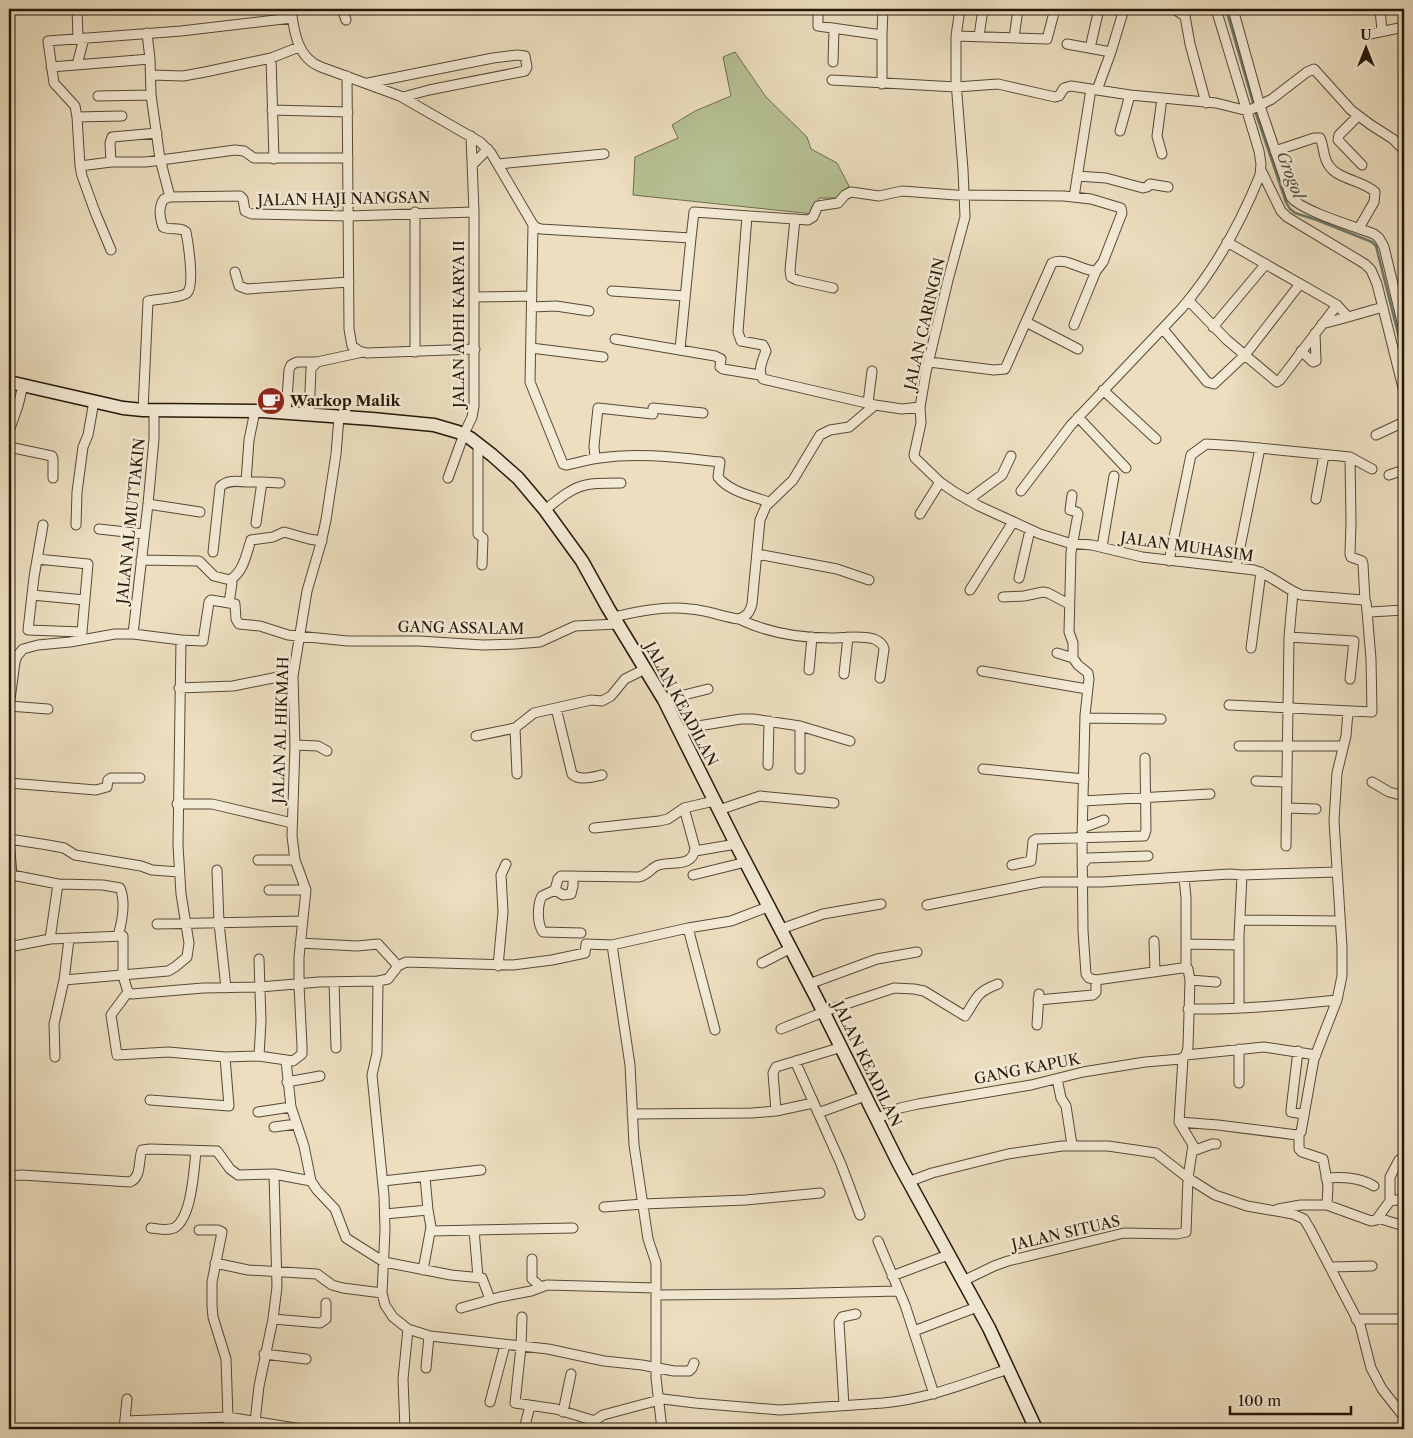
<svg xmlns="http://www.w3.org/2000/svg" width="1413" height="1438" font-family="'Libre Caslon Text',serif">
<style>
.green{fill:#b6c193;stroke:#6e6c4e}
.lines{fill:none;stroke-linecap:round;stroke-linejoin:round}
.stream{stroke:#6b7a6d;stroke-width:2.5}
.street-casing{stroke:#574936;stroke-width:11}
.secondary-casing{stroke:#251709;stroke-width:15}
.street{stroke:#f3ead5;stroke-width:9}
.secondary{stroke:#f3ead5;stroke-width:12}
.labels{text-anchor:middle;stroke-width:5;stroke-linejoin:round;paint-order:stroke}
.street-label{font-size:15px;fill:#251709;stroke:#f3ead5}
.poi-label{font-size:15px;font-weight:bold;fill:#251709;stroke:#f3ead5;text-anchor:start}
.water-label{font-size:16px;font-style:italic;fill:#4e5143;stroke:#f3ead5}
</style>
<rect width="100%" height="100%" fill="#ecdebf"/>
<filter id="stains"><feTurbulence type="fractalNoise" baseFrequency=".004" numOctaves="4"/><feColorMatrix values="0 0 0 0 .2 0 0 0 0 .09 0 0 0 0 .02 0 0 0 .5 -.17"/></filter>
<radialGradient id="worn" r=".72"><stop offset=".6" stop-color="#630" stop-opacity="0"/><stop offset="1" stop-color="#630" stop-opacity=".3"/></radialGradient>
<!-- green -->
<path class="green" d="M735 52 766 97 807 137 811 149 837 163 849 186 839 198H819L813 214 633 195 635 157 678 138 672 125 695 111 731 96 723 57Z"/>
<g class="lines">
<!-- stream -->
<path class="stream" d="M1226 9 1254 106
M1255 111 1286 202 1290 209 1295 213 1317 220 1372 242 1376 246 1404 357"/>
<defs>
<path id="street" d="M77 9 78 38
M291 9C294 31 297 58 321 67L400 96 480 142 491 153 532 223 535 227 541 229 691 238 694 212 808 220 813 217 818 206 838 203 845 195 851 192 879 196 902 191 956 195 1064 196 1091 199 1121 208 1122 213 1103 262 1096 271 1074 325
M342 9 346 20
M818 9V26L882 35V84
M960 9 956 36V82L963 170 965 217 948 280 926 372 920 407 921 423 914 455 915 458 940 482 956 493 979 506 1040 534 1069 543 1092 545 1142 557 1254 570C1271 575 1284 588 1301 595L1363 600 1366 602 1367 611 1370 612 1404 610
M1233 9 1260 106 1291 197C1301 211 1356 227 1374 234L1379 238 1384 247 1404 330
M1380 9 1382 31
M1177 11 1185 16 1190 44 1206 103
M147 33 150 59 151 95 160 159 170 197
M1370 34 1404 27
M882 35 883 9
M956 36 1047 39 1055 9
M979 36 983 9
M1014 38 1018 9
M1067 44 1111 52
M1090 48 1099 9
M271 58 274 159
M833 62 834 29
M77 65 84 38
M51 67 150 59
M151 75 183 76 205 72 271 58 299 47
M347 76 349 329 352 346 359 351 367 353 475 349
M832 80 956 87 998 84 1055 97 1059 96 1064 88 1071 86 1130 95 1216 103 1248 111 1272 99 1307 72 1314 69 1351 110 1371 125 1393 139 1404 150
M368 83 493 58 517 55 525 56 527 67 525 71 429 90 403 97
M1097 90 1111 52 1124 9
M98 96 151 95
M272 110 348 112
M1358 116 1339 135 1338 140 1362 165
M77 117 122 116
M1120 131 1130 95
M1275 151 1314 138H1320C1324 146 1323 157 1328 164 1337 180 1363 180 1375 192L1374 202 1359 228
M1162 154 1157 136 1162 98
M111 162 110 143 112 137 157 133
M498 164 604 154
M472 165 488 149
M80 166 111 162H146L235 150 244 151 254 158H348
M1261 170 1281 211 1287 217 1365 264 1371 270 1377 284 1404 392
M1077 176 1106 178 1143 188 1147 187 1150 184 1168 187
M1074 197 1091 89
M747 216 738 332 741 341 763 345 766 351C763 359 757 371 763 379L875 405
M795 219 790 270 791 277 797 280 833 288
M533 225 530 382 563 464 566 465C577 463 589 459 600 458 640 452 681 458 720 462L718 477C730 492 752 496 769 502
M1227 242 1337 305 1348 317 1383 307
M111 250 95 212 82 176 80 166 77 117 75 106 54 83 48 41 181 31 292 18
M235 272 239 286 247 289 349 282
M612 291 685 296
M474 297 532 296
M1189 301 1227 340 1277 382 1280 380 1337 305
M532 307 556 306 589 311
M1026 322 1078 349
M1322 324 1348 317
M1213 327 1265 265
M1163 329 1207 382 1214 384 1245 355 1300 284
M615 339 715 356 721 359 720 367 723 369 760 375
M531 348 603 357
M680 349 691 238
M1301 351 1313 362 1316 361 1315 333
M415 352V212
M929 362 994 370 1005 369 1052 263C1065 256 1082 271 1096 271
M1103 390 1156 439
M868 403 872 371
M143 410 148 301C157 299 181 298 187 293 195 286 188 242 186 232 180 226 170 231 163 227 160 219 158 207 164 199L170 197 240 196 243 199 245 211 252 214 349 216 474 212
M286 413 289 370 291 365 297 362H317
M309 414 311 369 317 362 363 352
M1078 417 1126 468
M9 431 18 406 23 385
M1376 435 1404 422
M478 444V534L483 538 482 565
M9 447 52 456 53 459V478
M1350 457 1351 522 1350 554 1351 557 1362 561 1363 564 1365 601
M595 458 594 446 598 408 653 414V408L703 413
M1389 475 1404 470
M448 478 464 434 472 417 474 406V212L471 136
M246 482H262L256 523
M262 482 280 483
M1021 491 1071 425 1181 309C1214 271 1241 222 1260 175L1261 164 1259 151 1216 9
M1072 495 1070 510 1077 512 1078 514 1071 552 1069 632 1073 643V658L1078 665 1088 673 1089 679 1085 715 1082 839 1083 931 1086 974 1089 978 1096 980 1182 968 1188 969 1190 980 1188 1047 1186 1055
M1316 499 1324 455
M968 500 1002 475 1011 456
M148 504 200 512
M545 510C577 484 580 483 621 483
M920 514 940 482
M76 525 77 492 83 447 88 435 94 401
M99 529 144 534
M1102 547 1114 476
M213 552 220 487C226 480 237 481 246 482L249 440 255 411
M757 554 837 569 869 580
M37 559 88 564 82 632 28 630 34 577C37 560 40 543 43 525
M141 560 199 561 214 576 230 580 232 583 229 603 235 604 236 619 239 624 260 626 288 635 348 641H419L483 645 515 644 540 642 575 626 618 624
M1169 561 1191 455 1206 444 1238 446 1350 457 1372 469
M1236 567 1260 448
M1019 578 1030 530
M230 580C244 571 246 555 251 540L273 537 284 532 309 539 322 541
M970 590 1013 522
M32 595 85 600
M1003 597 1024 596 1043 592 1048 593 1069 604
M614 617C639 611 664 606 690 609 707 610 723 617 739 619 747 616 750 612 752 604L760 520 766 506 793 480 820 435 830 430 849 427 875 405 902 409 920 407
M739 619C768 633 798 638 831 638 844 638 860 635 874 639 879 641 883 644 884 649L880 678
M133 634 148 504 154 439V411
M1289 637 1354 641 1350 679
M181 640 203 641 209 602 211 600 229 603
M1251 648 1261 572
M1057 653 1073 658
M809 670 812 637
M982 671 1087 689
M844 674 848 637
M179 688 233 686 283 676H293
M664 700 708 689
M1229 705 1372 712 1371 659 1367 611
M9 706 48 709
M9 707 15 662 17 656 23 649 38 645 70 642 115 634H133L181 640 178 845 181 894 189 943 187 957 175 967 168 971 64 980
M556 708 572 774C579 781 592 777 602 775
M1085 718 1161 719
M800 726V769
M515 728 517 774
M680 732 698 726 741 719H753L800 726 850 741
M476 736 515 728 534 713 591 700 602 701 611 696 625 679 645 669
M295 745 318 746 327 751
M1239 746H1343
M768 765 769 721
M983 769 1084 779
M1256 781 1287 782
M1372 782 1389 792 1404 796
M9 783 96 790 107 787 108 780 111 778H140
M1083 801 1210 794
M177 804H212L292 823
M1287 808 1316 809
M719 810 760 796 834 803
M594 828 659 821 668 819 684 808 714 801
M1082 828 1104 820
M9 839 48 845 64 848 75 855 141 866 152 870 179 872
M9 839 12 875 58 884 50 939
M1286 846 1289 637 1293 592
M695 851 736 844
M258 860H295
M1012 865 1031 861 1033 841 1036 839 1144 836 1146 830 1145 758
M1082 865 1088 858 1148 856
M217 870 219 923 226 988
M693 875 746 862
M1184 877 1186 898V968
M58 884 103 885 120 888C126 902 122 922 118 936
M269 890H306
M555 890 563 895 571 894 573 886V876
M927 905 1042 882H1102L1230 874 1242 875 1337 872
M1240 920 1340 921
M157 924 302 921
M688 928 715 1030
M781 929 823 914 881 904
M581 933 543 932C537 924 537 905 542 896L555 890 558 879 561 876 639 877C650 874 651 867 659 865 672 861 693 868 695 848L684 808
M1154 941 1155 972
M300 943 357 946 378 944 398 966
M1187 944 1239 945
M612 945 630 1065 634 1145 648 1239 656 1263V1378L662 1429
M9 947 50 939 123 936V976L128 992 132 994 203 988 260 987 319 982 378 981 377 1053 372 1075 384 1196 385 1230 382 1293 385 1305 393 1317 408 1329 430 1336 548 1349 604 1361 642 1365 674 1371H689L692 1368 694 1363
M259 959 261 1021 259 1056 293 1061 302 1054V1046L299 985V957L306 890 295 860 292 836 295 745 293 676 307 591 321 543 326 520 336 454 339 417
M762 963 791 948
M498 966 503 912 501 875 506 864
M1190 980 1216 982
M378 981 388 979 398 966 406 962 513 965 552 960 585 953 586 944 612 945 688 928 731 921 770 906
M334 982 336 1048
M809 984 877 959 917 952
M128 992 111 1015 117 1055 168 1052 225 1057 259 1056
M1038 1000 1093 995 1096 992V980
M1239 1007V936L1242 875
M1188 1009C1238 1010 1288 1005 1337 1000
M1037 1025 1039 994
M781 1029 831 1009 894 988 914 989 924 991 965 1016C977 998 976 992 998 984
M1239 1049V1083
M1298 1051 1291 1110V1112L1304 1114
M55 1057 54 1024 64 980 69 939
M286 1061 291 1107 304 1146 311 1181 317 1190 335 1209 346 1238 384 1262 451 1275 482 1278 490 1299
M795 1061 841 1164 860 1215
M1057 1079 1061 1098 1066 1106 1072 1145
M287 1082 320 1076
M150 1100 229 1106 225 1057
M776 1111 773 1073 776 1067 842 1047
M258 1112 291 1107
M818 1113 865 1096
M632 1114 752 1113 776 1111 813 1103
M876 1119 900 1108 918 1104 1031 1085 1083 1072 1145 1062 1181 1059 1186 1055 1264 1047 1316 1055
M1179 1122 1218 1125 1297 1135 1301 1132 1314 1059 1337 1000 1342 976V947L1334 821 1337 773 1346 736 1348 712
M274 1127 296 1124
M1299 1135V1149L1302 1152 1323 1159 1328 1186 1327 1205
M1193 1151 1212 1144H1216
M9 1176 22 1175 130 1182C142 1177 138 1160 142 1150L150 1149 217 1151 230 1169 238 1175 274 1174
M1326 1178C1343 1177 1359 1177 1374 1186
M383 1181 481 1170
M908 1182 932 1173 1008 1154 1062 1146H1108L1156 1153 1188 1178 1215 1195 1247 1206 1293 1214 1304 1219 1310 1229 1360 1325 1371 1368 1382 1389 1404 1417
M1390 1201V1177L1399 1160
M604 1207 643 1204 746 1200 820 1193
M1278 1209 1301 1205H1327L1371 1221 1376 1220 1390 1201 1404 1199
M385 1214 428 1210
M1378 1218 1404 1226
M151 1228C158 1229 167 1231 174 1228 192 1218 194 1169 196 1151
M199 1230H218L222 1232 212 1282V1306L213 1317 226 1359 228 1417 301 1429
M474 1230 478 1277
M431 1231 573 1228
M878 1241 905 1305 934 1394
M532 1259V1279L541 1287
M215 1263 248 1270 317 1274 332 1285 343 1288 382 1293
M1331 1267 1372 1266
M423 1270 431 1227 428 1210 425 1177
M892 1276 948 1255
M963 1281 994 1266 1008 1261 1124 1233 1177 1234 1186 1232 1188 1178 1193 1145 1179 1122 1183 1058
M656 1295 776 1294 898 1291
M461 1308 500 1297 531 1291 547 1285 656 1288
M522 1317 521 1347 515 1403 556 1409 595 1421
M273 1319 320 1323 326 1319V1303
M1356 1319H1404
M914 1331 977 1307
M264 1354 306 1359
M426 1368 429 1336
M490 1402 505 1345
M844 1406 839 1322 842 1317 856 1314
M563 1412 571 1374
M125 1421 228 1417V1429
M255 1422 259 1386 273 1319 277 1287 274 1174 311 1181
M124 1429 127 1399
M405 1429 403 1379 408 1329
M524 1429 530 1406
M592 1429 597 1419 603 1415 663 1399 695 1403 780 1410 883 1403C927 1399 967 1383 1008 1369"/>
<path id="secondary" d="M9 382 123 408 143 410 262 411 372 419 434 425 458 432 470 438 492 455 518 478 545 510 582 561 608 608 664 700 736 844 816 997 899 1164 989 1328 1036 1429"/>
</defs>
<!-- street casing -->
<use href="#street" class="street-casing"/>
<!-- secondary casing -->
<use href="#secondary" class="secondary-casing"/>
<!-- street -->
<use href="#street" class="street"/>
<!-- secondary -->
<use href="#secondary" class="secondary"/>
</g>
<!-- icons -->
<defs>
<symbol id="cafe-disc" viewBox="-11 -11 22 22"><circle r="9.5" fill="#8f2418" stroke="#f3ead5"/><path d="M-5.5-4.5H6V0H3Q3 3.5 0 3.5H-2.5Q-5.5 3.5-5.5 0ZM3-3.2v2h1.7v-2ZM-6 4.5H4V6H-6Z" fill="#fff"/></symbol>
</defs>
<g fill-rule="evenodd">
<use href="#cafe-disc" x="255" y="385" width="32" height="32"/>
</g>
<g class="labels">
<!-- street labels -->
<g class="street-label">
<text transform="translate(344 199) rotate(-1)" y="5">JALAN HAJI NANGSAN</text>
<text transform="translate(459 324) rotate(-90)" y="5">JALAN ADHI KARYA II</text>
<text transform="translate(925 324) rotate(-77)" y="5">JALAN CARINGIN</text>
<text transform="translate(131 521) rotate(-84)" y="5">JALAN AL MUTTAKIN</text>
<text transform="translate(1187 547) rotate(8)" y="5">JALAN MUHASIM</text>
<text transform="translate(461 628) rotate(1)" y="5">GANG ASSALAM</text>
<text transform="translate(681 704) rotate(62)" y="5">JALAN KEADILAN</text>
<text transform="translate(281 730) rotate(-88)" y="5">JALAN AL HIKMAH</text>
<text transform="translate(867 1064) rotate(64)" y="5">JALAN KEADILAN</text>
<text transform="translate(1027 1069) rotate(-11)" y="5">GANG KAPUK</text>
<text transform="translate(1066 1233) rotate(-13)" y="5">JALAN SITUAS</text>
</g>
<!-- poi labels -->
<g class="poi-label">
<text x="290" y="406">Warkop Malik</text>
</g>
<!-- water labels -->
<g class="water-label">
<text transform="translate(1291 175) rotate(69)" y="6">Grogol</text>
</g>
</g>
<!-- margin -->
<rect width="1413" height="1438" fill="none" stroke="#ecdebf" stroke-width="30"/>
<rect x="10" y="10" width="1393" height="1418" fill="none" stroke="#251709" stroke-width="2.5"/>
<rect x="15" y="15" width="1383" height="1408" fill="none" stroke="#251709"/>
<!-- north arrow -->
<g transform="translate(1366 48)" stroke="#f3ead5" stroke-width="4" paint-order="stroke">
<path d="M0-4L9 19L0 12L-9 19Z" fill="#251709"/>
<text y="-8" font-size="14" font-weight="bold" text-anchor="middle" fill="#251709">U</text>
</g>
<!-- scale -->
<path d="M1230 1406v8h121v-8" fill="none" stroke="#251709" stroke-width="2.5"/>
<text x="1238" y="1406" font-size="15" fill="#251709" stroke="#f3ead5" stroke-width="4" paint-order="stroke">100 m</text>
<rect width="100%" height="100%" filter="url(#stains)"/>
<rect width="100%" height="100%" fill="url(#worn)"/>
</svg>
